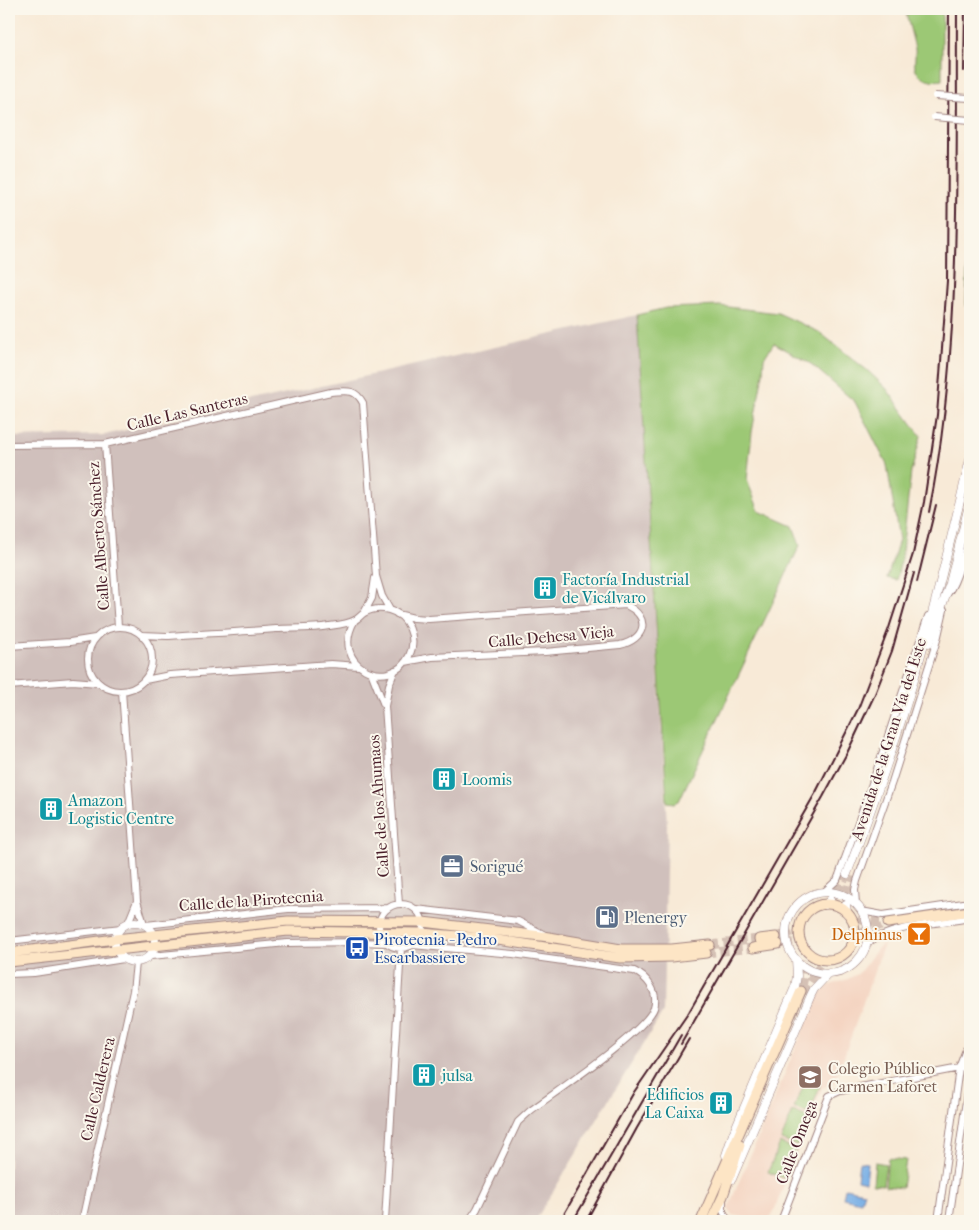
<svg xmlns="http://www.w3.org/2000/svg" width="979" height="1230" font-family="'IM FELL French Canon',serif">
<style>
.built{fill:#f4d3c0}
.industrial{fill:#d0c0bc}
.green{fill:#9cc875;stroke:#737450}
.water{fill:#76ade5;stroke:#606688}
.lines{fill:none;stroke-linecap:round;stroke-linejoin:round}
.tertiary-tunnel{stroke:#d5c1b5;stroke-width:8;stroke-dasharray:8 4;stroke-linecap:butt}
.secondary-tunnel{stroke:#d5c1b5;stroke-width:9;stroke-dasharray:9 4.5;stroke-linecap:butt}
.minor-casing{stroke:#a18481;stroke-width:8}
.tertiary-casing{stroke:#a18481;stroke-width:9}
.secondary-casing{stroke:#a18481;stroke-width:11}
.minor{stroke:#fff;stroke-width:6}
.tertiary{stroke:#fff;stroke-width:8}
.secondary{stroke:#fde5c5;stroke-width:9}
.rail{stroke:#4a1f2b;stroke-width:2}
.minor-bridge-casing{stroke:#a18481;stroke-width:8;stroke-linecap:butt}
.minor-bridge{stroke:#fff;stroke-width:6}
.labels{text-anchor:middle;stroke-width:4;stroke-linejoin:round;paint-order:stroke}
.street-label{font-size:16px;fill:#4a1f2b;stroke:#fbf7ec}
.culture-label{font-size:16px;fill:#0d838f;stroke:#fbf7ec;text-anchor:start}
.service-label{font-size:16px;fill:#4e5e75;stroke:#fbf7ec;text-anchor:start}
.food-label{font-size:16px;fill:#c56008;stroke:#fbf7ec;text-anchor:end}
.transit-label{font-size:16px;fill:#164399;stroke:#fbf7ec;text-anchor:start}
.education-label{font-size:16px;fill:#785e54;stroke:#fbf7ec;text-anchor:start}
</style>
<rect width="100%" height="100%" fill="#fbf7ec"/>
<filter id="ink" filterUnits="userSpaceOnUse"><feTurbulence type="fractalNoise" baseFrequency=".02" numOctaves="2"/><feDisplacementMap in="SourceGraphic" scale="10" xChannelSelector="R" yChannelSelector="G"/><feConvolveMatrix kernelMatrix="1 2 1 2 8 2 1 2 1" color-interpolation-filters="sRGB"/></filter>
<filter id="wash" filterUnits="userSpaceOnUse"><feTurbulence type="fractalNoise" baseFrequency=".0096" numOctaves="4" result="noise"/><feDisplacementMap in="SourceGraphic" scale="20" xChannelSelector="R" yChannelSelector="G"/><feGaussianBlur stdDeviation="1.12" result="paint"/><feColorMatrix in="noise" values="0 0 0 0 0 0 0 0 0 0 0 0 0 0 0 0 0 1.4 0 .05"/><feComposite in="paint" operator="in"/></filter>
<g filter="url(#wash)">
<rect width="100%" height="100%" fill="#f8ead7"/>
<!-- built -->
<path class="built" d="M884 944 834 1084 822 1088 772 1216 767 1220H759L732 1215 728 1208 817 997 823 990 830 985 848 979 859 973 878 948Z"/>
<!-- industrial -->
<path class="industrial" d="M637 315 667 825 663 1012 535 1221H9V437L104 435Z"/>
<!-- green -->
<path class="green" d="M905 9H942V80C932 82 919 79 915 68 914 62 916 54 915 48 912 35 908 22 905 9Z
M970 161V306H966Z
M720 306 778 313 819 332 868 371 886 388 921 436 911 472 901 561 896 580 887 578 899 540 887 465 855 402 811 364 774 343 764 358 763 373 752 432 747 480 759 511 793 526 800 545 679 801 674 803 667 802 637 315 666 308Z
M806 1080 820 1086 809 1114 794 1108Z
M793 1111 809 1118 797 1146 781 1140Z
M780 1143 796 1150 784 1178 768 1172Z
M888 1158 906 1160 902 1188 885 1186Z
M875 1162 886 1164 883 1185 873 1184Z"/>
<!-- water -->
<path class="water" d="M859 1162 868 1163 866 1182 857 1180Z
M845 1188 864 1192 861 1202 843 1198Z"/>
</g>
<g filter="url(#ink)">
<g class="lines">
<!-- tertiary-tunnel -->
<path class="tertiary-tunnel" d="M830 900 843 883 847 874
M846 905 847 890 851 876"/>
<!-- secondary-tunnel -->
<path class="secondary-tunnel" d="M858 918 873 922 888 923
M861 933 881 925
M776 937 792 932
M778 944 793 942
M710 945 759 939
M706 953 753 948
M802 987 807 960
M803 993 820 966"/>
<defs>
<path id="minor" d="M105 444 118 626
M9 445 105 444 331 392C346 391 355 388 363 403L376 576 382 596 390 610
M964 526 970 534
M948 593C959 579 960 560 968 544H970
M364 613 372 598 375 578
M397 614 414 618 429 619 626 605C652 618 645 639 620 645L545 652 432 657 405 662
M88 659a32 32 0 1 1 64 0a32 32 0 1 1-64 0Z
M142 635 167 636C203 634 240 632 276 629 294 628 312 629 329 626 337 625 348 624 355 620 358 619 361 615 364 613 371 609 381 608 389 610 408 615 418 638 409 656 390 694 328 666 355 620
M9 646 70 642 95 638
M395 670 389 685 385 706 399 904
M371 672 384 705
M145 680 170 675 331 664 359 666
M9 686 73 681 98 683
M122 691 137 901 144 924
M824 892 837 880 839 875 875 775 928 616
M856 904 855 890 857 881 892 782 937 640 944 610
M379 926a22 22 0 1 1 44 0a22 22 0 1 1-44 0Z
M416 909 518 921 545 935
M861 911 883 915 970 902
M128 923 137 901
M146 925 288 909 388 908
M9 941 121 928
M866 944C893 925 938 924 970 918
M412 945 513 954 634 971C647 977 659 992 654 1008 645 1032 554 1093 530 1111L518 1122 477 1209 469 1221
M151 956 287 943 362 942 388 943
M9 974 34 973 124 959
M723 1199V1211L728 1221
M82 1221 133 991 136 963
M385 1221 401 948
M781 1221 829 1096 840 1091 970 1066
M938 1221 959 1068 970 1039
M949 1221 970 1072"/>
<path id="tertiary" d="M929 643 950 583 970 501
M847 874C877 796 905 716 926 636 942 577 956 518 970 459
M786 933a41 41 0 1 1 82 0a41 41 0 1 1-82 0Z
M825 905 830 900
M846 905 847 913
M115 942a20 20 0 1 1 40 0a20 20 0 1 1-40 0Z
M726 1155 733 1134 795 987 797 976 796 959
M732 1179 811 995 814 989 829 973"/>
<path id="secondary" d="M799 932a28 28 0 1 1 56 0a28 28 0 1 1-56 0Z
M888 923 970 911
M759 939 776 937
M753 948 778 944
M9 953 115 939 288 921 423 922 549 937 621 949H672L710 945
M9 962 288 931 422 933 484 938 620 958 672 957 706 953
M701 1221 801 991
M711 1221 723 1196 740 1145"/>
</defs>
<!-- minor casing -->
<use href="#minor" class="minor-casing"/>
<!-- tertiary casing -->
<use href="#tertiary" class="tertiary-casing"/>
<!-- secondary casing -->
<use href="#secondary" class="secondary-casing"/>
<!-- minor -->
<use href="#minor" class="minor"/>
<!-- tertiary -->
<use href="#tertiary" class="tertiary"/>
<!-- secondary -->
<use href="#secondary" class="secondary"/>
<!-- rail -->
<path class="rail" d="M964 71 965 9
M929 512C962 347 956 177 957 9
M917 582 936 505
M681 1044 823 797 847 753 875 694 892 651 914 573
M560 1221 634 1092 689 1012 816 792 858 709 889 628 913 554 924 502 937 415 947 281 949 9
M573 1221 681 1035
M586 1221 637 1128 689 1039"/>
<defs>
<path id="minor-bridge" d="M935 96 970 98
M934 117 970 120"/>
</defs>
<!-- minor-bridge casing -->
<use href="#minor-bridge" class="minor-bridge-casing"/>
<!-- minor-bridge -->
<use href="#minor-bridge" class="minor-bridge"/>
</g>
</g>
<!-- icons -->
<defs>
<symbol id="building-square" viewBox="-11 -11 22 22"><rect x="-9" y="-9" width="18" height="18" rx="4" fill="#0f9aa8" stroke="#fbf7ec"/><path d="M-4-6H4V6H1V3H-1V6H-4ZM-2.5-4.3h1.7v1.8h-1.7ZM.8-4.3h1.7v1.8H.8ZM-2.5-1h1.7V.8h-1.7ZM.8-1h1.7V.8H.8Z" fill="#fff"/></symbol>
<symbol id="office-square" viewBox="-11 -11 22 22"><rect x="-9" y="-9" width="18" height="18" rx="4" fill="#5c6f8a" stroke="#fbf7ec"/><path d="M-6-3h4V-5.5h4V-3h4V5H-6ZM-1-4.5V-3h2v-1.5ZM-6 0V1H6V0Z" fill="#fff"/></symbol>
<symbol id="fuel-square" viewBox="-11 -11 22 22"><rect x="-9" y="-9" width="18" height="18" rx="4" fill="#5c6f8a" stroke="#fbf7ec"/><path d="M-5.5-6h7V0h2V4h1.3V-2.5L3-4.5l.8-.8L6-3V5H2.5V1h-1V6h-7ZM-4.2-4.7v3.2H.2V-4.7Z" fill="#fff"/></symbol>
<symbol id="bar-square" viewBox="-11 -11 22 22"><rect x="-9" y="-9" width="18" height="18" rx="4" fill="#e8710a" stroke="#fbf7ec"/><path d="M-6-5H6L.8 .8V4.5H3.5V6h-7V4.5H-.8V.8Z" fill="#fff"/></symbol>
<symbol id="bus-square" viewBox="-11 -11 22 22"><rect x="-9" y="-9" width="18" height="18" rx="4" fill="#1a4fb4" stroke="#fbf7ec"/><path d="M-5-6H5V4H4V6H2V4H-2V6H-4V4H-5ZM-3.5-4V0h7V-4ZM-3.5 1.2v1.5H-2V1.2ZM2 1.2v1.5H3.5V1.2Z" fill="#fff"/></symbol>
<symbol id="school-square" viewBox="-11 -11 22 22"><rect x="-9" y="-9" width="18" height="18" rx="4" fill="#8d6e63" stroke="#fbf7ec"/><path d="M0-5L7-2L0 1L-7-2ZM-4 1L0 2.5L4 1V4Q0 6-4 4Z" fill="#fff"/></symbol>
</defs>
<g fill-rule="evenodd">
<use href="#building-square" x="531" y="574" width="28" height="28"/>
<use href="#building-square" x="430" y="765" width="28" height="28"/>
<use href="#building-square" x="37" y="795" width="28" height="28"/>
<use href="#office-square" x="438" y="852" width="28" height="28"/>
<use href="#fuel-square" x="593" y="903" width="28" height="28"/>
<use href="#bar-square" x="905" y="920" width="28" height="28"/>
<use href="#bus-square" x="343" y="934" width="28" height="28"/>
<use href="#building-square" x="410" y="1061" width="28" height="28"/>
<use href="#school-square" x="796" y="1063" width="28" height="28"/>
<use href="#building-square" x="707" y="1089" width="28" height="28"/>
</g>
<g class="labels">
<!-- street labels -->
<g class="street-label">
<text transform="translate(187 411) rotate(-13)" y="6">Calle Las Santeras</text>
<text transform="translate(98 536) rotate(-94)" y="6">Calle Alberto Sánchez</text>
<text transform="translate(551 636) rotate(-5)" y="6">Calle Dehesa Vieja</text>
<text transform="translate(888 739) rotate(-72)" y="6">Avenida de la Gran Vía del Este</text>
<text transform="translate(378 806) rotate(-94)" y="6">Calle de los Ahumaos</text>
<text transform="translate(251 900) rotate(-4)" y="6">Calle de la Pirotecnia</text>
<text transform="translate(97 1089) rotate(-77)" y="6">Calle Calderera</text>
<text transform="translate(796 1142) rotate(-69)" y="6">Calle Omega</text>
</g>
<!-- culture labels -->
<g class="culture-label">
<text x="562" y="585">Factoría Industrial<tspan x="562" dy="18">de Vicálvaro</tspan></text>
<text x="462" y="785">Loomis</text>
<text x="68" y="806">Amazon<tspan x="68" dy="18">Logistic Centre</tspan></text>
<text x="442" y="1081">julsa</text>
<text x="704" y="1100" text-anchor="end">Edificios<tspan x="704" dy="18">La Caixa</tspan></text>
</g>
<!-- service labels -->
<g class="service-label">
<text x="470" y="872">Sorigué</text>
<text x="624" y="923">Plenergy</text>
</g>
<!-- food labels -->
<g class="food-label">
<text x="902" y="940">Delphinus</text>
</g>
<!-- transit labels -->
<g class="transit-label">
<text x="374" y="945">Pirotecnia - Pedro<tspan x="374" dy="18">Escarbassiere</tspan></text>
</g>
<!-- education labels -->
<g class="education-label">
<text x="828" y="1074">Colegio Público<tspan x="828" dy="18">Carmen Laforet</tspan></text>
</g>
</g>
<!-- margin -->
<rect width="979" height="1230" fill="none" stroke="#fbf7ec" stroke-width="30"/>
</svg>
